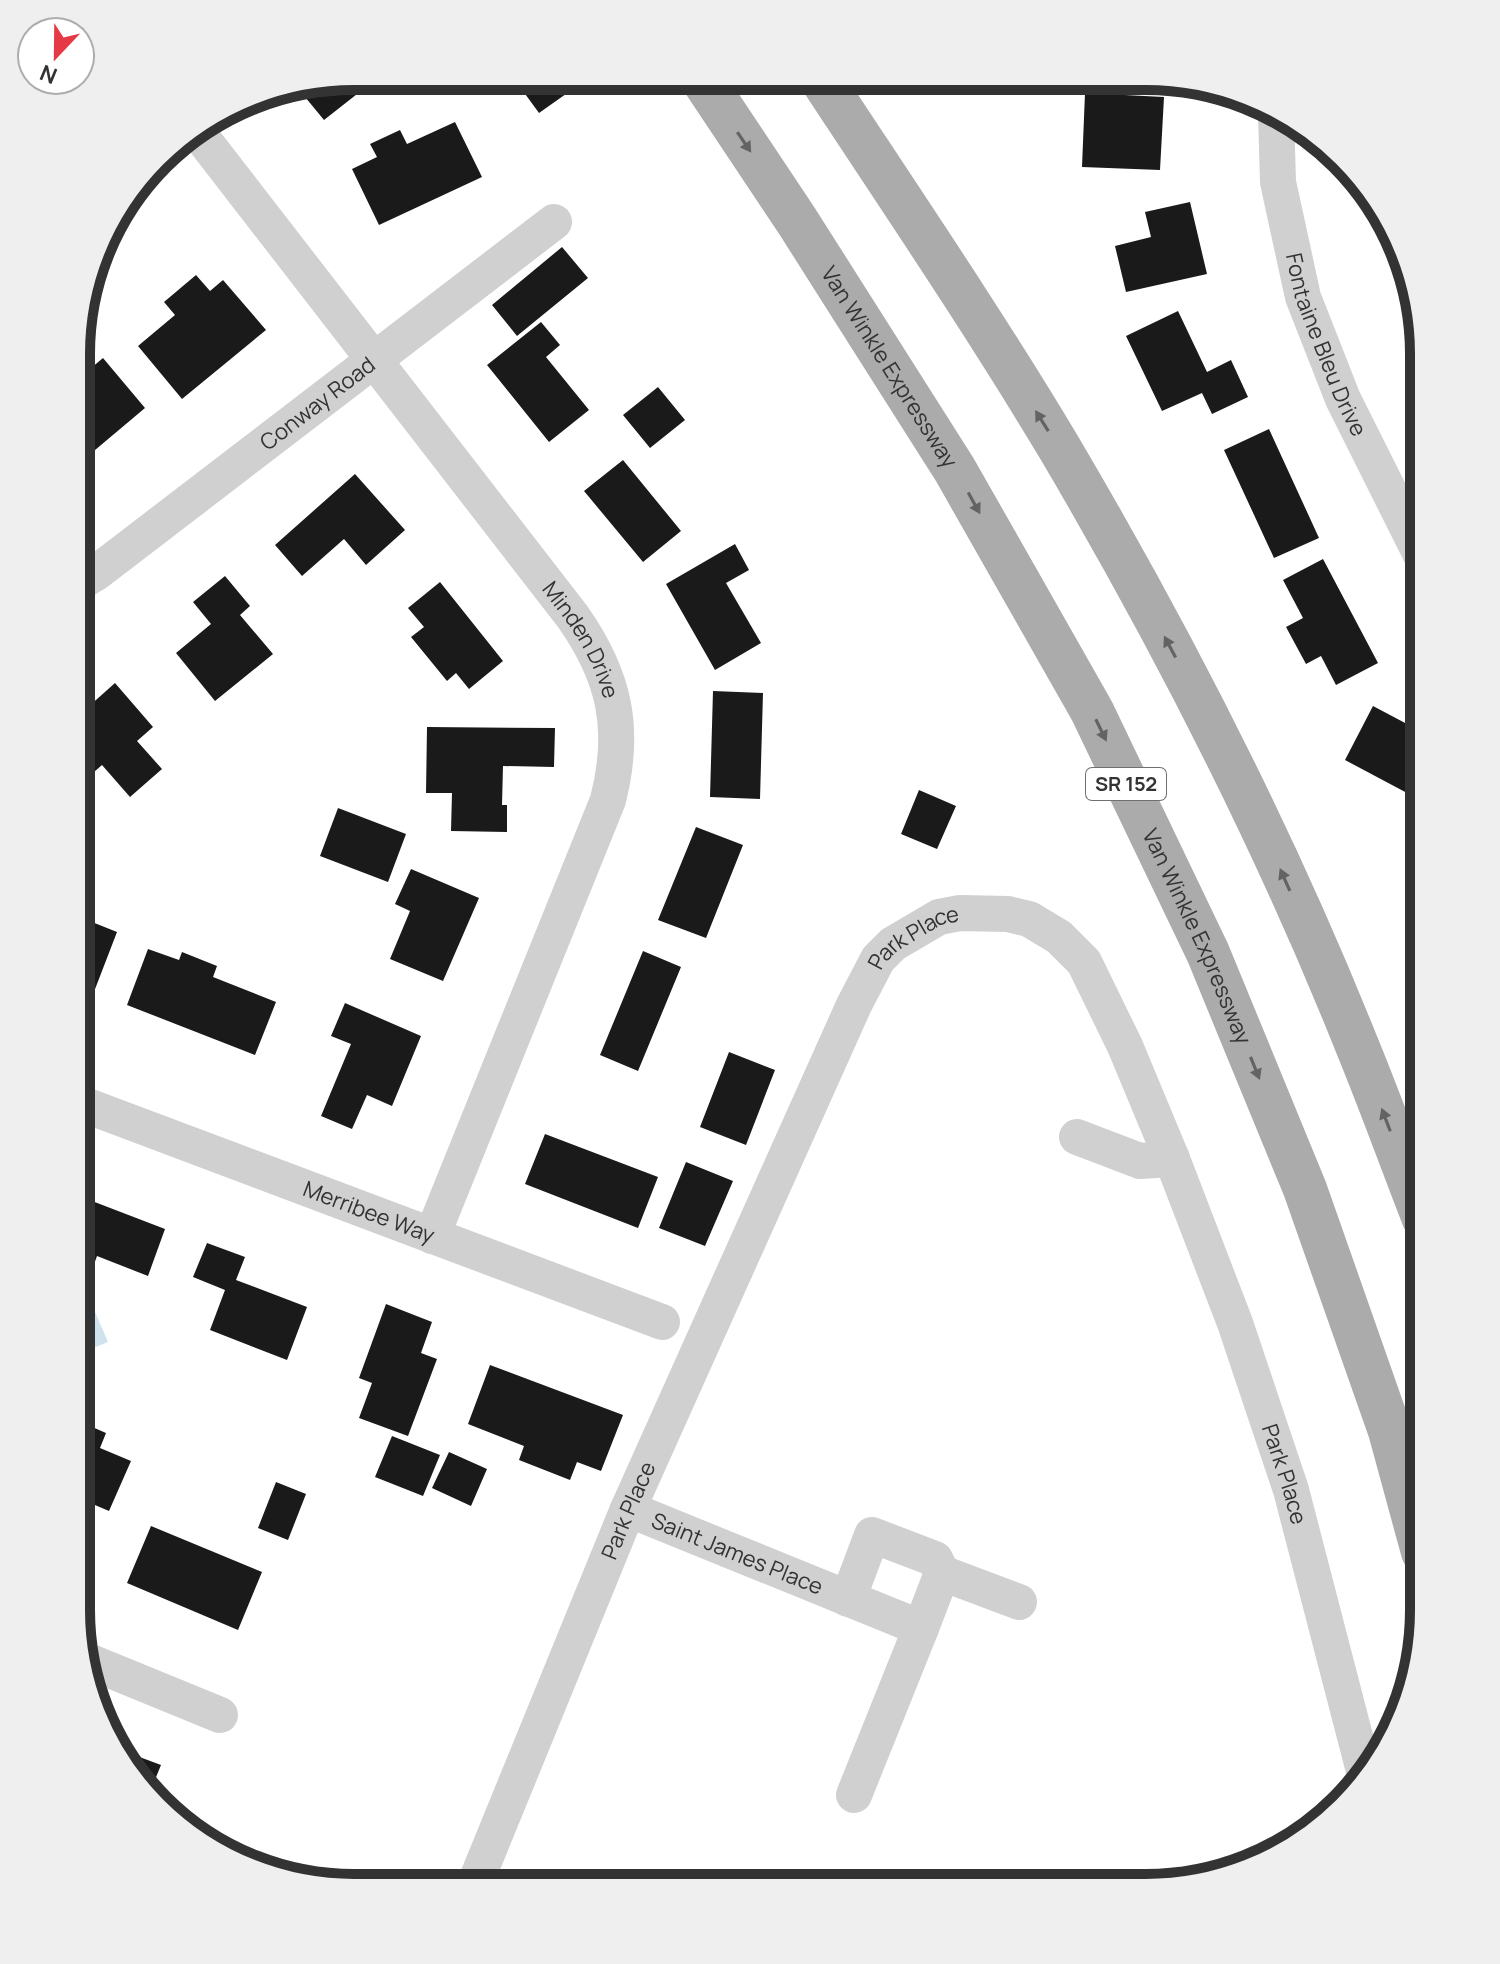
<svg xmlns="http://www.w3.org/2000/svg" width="1500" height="1964" font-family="Manrope,sans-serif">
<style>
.water{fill:#cfe2ee}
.building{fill:#1a1a1a}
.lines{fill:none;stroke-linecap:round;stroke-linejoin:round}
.minor{stroke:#d0d0d0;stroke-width:36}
.major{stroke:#ababab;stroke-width:44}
.oneway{fill:#636363}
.labels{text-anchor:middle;stroke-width:8;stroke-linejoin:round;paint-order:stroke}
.shield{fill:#fff;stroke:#707070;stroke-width:2}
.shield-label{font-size:20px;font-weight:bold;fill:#333}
.street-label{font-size:22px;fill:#333;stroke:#fff}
.rim{fill:none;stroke:#333;stroke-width:10}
</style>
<rect width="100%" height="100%" fill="#fff"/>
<!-- water -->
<path class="water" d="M82 1282 108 1342 78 1354 77 1285Z"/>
<!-- building -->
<path class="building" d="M354 76H380L324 120 296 86Z
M512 76 590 77 539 113Z
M1085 93 1164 97 1160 170 1082 167Z
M455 122 482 177 379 225 352 169 377 157 370 144 400 130 407 144Z
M1190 202 1207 274 1126 292 1115 246 1151 237 1145 212Z
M562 247 588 278 517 336 492 305Z
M1404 269 1415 317H1414L1396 272Z
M196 275 210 291 223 280 266 330 182 399 138 346 175 315 164 302Z
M1178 311 1207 372 1231 360 1248 397 1212 414 1202 393 1162 411 1126 336Z
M541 322 560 345 546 357 589 410 549 442 487 365Z
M103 358 145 408 82 461 87 466 78 473V379Z
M658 387 685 420 650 448 623 415Z
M1269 429 1319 538 1274 558 1224 450Z
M623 460 681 531 643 562 584 491Z
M355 474 405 530 366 565 344 539 302 576 275 545Z
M735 544 749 570 726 583 761 643 715 670 666 584Z
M1323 559 1378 663 1336 685 1321 656 1306 664 1286 627 1303 618 1283 580Z
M225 576 250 606 240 615 273 654 215 701 176 653 211 624 193 602Z
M440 582 503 661 469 689 456 673 447 681 411 637 424 627 408 608Z
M115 683 153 727 137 741 162 769 130 797 102 765 78 786V716Z
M713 691 763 693 760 799 710 797Z
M1373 706 1424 733V802L1345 760Z
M427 727 555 728 554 767 503 766 502 805H507V832L451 831 452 793H426Z
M919 790 956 806 937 849 901 834Z
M338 808 406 834 388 882 320 856Z
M696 827 743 845 706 938 658 920Z
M411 869 479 898 443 981 390 959 410 911 395 904Z
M77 916 117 932 87 1010 77 1007Z
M148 949 179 960 182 952 217 966 213 977 276 1002 255 1055 127 1005Z
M643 951 681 967 638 1071 600 1055Z
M345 1003 421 1036 392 1106 367 1095 352 1129 321 1116 351 1044 331 1036Z
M729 1052 775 1070 746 1145 700 1127Z
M545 1134 658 1177 638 1228 525 1184Z
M686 1162 733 1181 705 1246 659 1228Z
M92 1201 165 1229 148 1276 97 1256 92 1270 77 1264V1223L83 1225Z
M207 1243 245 1257 236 1280 307 1307 287 1360 210 1330 225 1290 193 1277Z
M386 1304 432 1322 421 1353 437 1359 408 1436 359 1418 372 1383 359 1378Z
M490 1365 623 1415 601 1471 577 1462 570 1480 519 1460 524 1446 468 1424Z
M83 1423 106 1433 100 1448 131 1461 109 1511 76 1497V1438Z
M392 1436 440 1455 423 1496 375 1477Z
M449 1452 487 1469 471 1506 432 1488Z
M276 1482 306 1494 288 1540 258 1528Z
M151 1526 262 1572 238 1630 127 1583Z
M118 1749 161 1765 152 1787 142 1775Z"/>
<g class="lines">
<!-- minor -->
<g class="minor">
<path id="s1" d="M1276 114 1278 182 1303 297 1343 399 1424 561"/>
<path id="s2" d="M196 130 573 617C615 677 626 729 608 800L432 1236"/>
<path id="s3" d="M78 584 96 573 554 222"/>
<path id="s4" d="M77 1102 662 1322"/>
<path d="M1077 1137 1140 1161 1172 1159"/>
<path id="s5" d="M628 1509 921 1628 942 1573 1019 1602"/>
<path d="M848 1599 872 1535 935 1559 942 1573"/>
<path d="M88 1661 220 1715"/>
<path d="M854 1795 921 1628"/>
<path id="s6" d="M474 1886 628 1509 854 1005 878 959 893 944 939 917 960 913 1008 914 1029 919 1059 937 1084 962 1125 1046 1172 1159 1235 1323 1291 1490 1365 1775"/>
</g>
<!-- major -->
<g class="major">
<path id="s7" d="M701 77 797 221 955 470 1092 711 1208 953 1305 1189 1390 1431 1423 1552"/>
<path d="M820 77C901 200 984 322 1060 449 1172 639 1274 838 1356 1043 1380 1101 1401 1160 1424 1219"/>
</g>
</g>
<!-- one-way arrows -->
<defs><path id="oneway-solid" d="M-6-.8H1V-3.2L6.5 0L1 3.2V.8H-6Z" transform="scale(2)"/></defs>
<g class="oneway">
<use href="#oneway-solid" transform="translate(744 142) rotate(56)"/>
<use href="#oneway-solid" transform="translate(1042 421) rotate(-122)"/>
<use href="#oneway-solid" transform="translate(974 503) rotate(61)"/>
<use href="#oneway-solid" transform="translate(1170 647) rotate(-118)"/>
<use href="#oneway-solid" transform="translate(1101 730) rotate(64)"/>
<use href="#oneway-solid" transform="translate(1285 880) rotate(-114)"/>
<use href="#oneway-solid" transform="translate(1255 1068) rotate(68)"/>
<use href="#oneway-solid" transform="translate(1386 1120) rotate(-111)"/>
</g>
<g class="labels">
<!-- shield labels -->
<rect class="shield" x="1086" y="768" width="80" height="32" rx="6"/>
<g class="shield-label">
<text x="1126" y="791">SR 152</text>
</g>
<!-- street labels -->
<g class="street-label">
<text dy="8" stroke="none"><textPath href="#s1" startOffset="238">Fontaine Bleu Drive</textPath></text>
<text dy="8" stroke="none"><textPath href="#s7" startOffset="346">Van Winkle Expressway</textPath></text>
<text dy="8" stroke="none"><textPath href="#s3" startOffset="300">Conway Road</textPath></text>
<text dy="8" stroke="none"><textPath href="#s2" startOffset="640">Minden Drive</textPath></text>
<text dy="8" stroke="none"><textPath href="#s7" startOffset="994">Van Winkle Expressway</textPath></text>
<text dy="8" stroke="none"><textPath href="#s6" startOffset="1054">Park Place</textPath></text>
<text dy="8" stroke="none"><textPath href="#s4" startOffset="312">Merribee Way</textPath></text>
<text dy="8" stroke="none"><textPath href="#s6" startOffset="1798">Park Place</textPath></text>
<text dy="8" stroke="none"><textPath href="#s6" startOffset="406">Park Place</textPath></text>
<text dy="8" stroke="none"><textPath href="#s5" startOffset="118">Saint James Place</textPath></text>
</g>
</g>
<!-- crop -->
<path d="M0 0H1500V1964H0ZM354 90H1146A264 264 0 0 1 1410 354V1610A264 264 0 0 1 1146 1874H354A264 264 0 0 1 90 1610V354A264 264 0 0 1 354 90Z" fill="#efefef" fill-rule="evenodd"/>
<path class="rim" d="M354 90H1146A264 264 0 0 1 1410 354V1610A264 264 0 0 1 1146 1874H354A264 264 0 0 1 90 1610V354A264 264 0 0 1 354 90Z"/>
<!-- north arrow -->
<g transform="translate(56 56) rotate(202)"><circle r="38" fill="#ffffff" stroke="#adadad" stroke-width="2"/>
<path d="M0-6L14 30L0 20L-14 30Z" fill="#e63946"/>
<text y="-12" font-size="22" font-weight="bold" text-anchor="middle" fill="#333333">N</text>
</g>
</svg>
